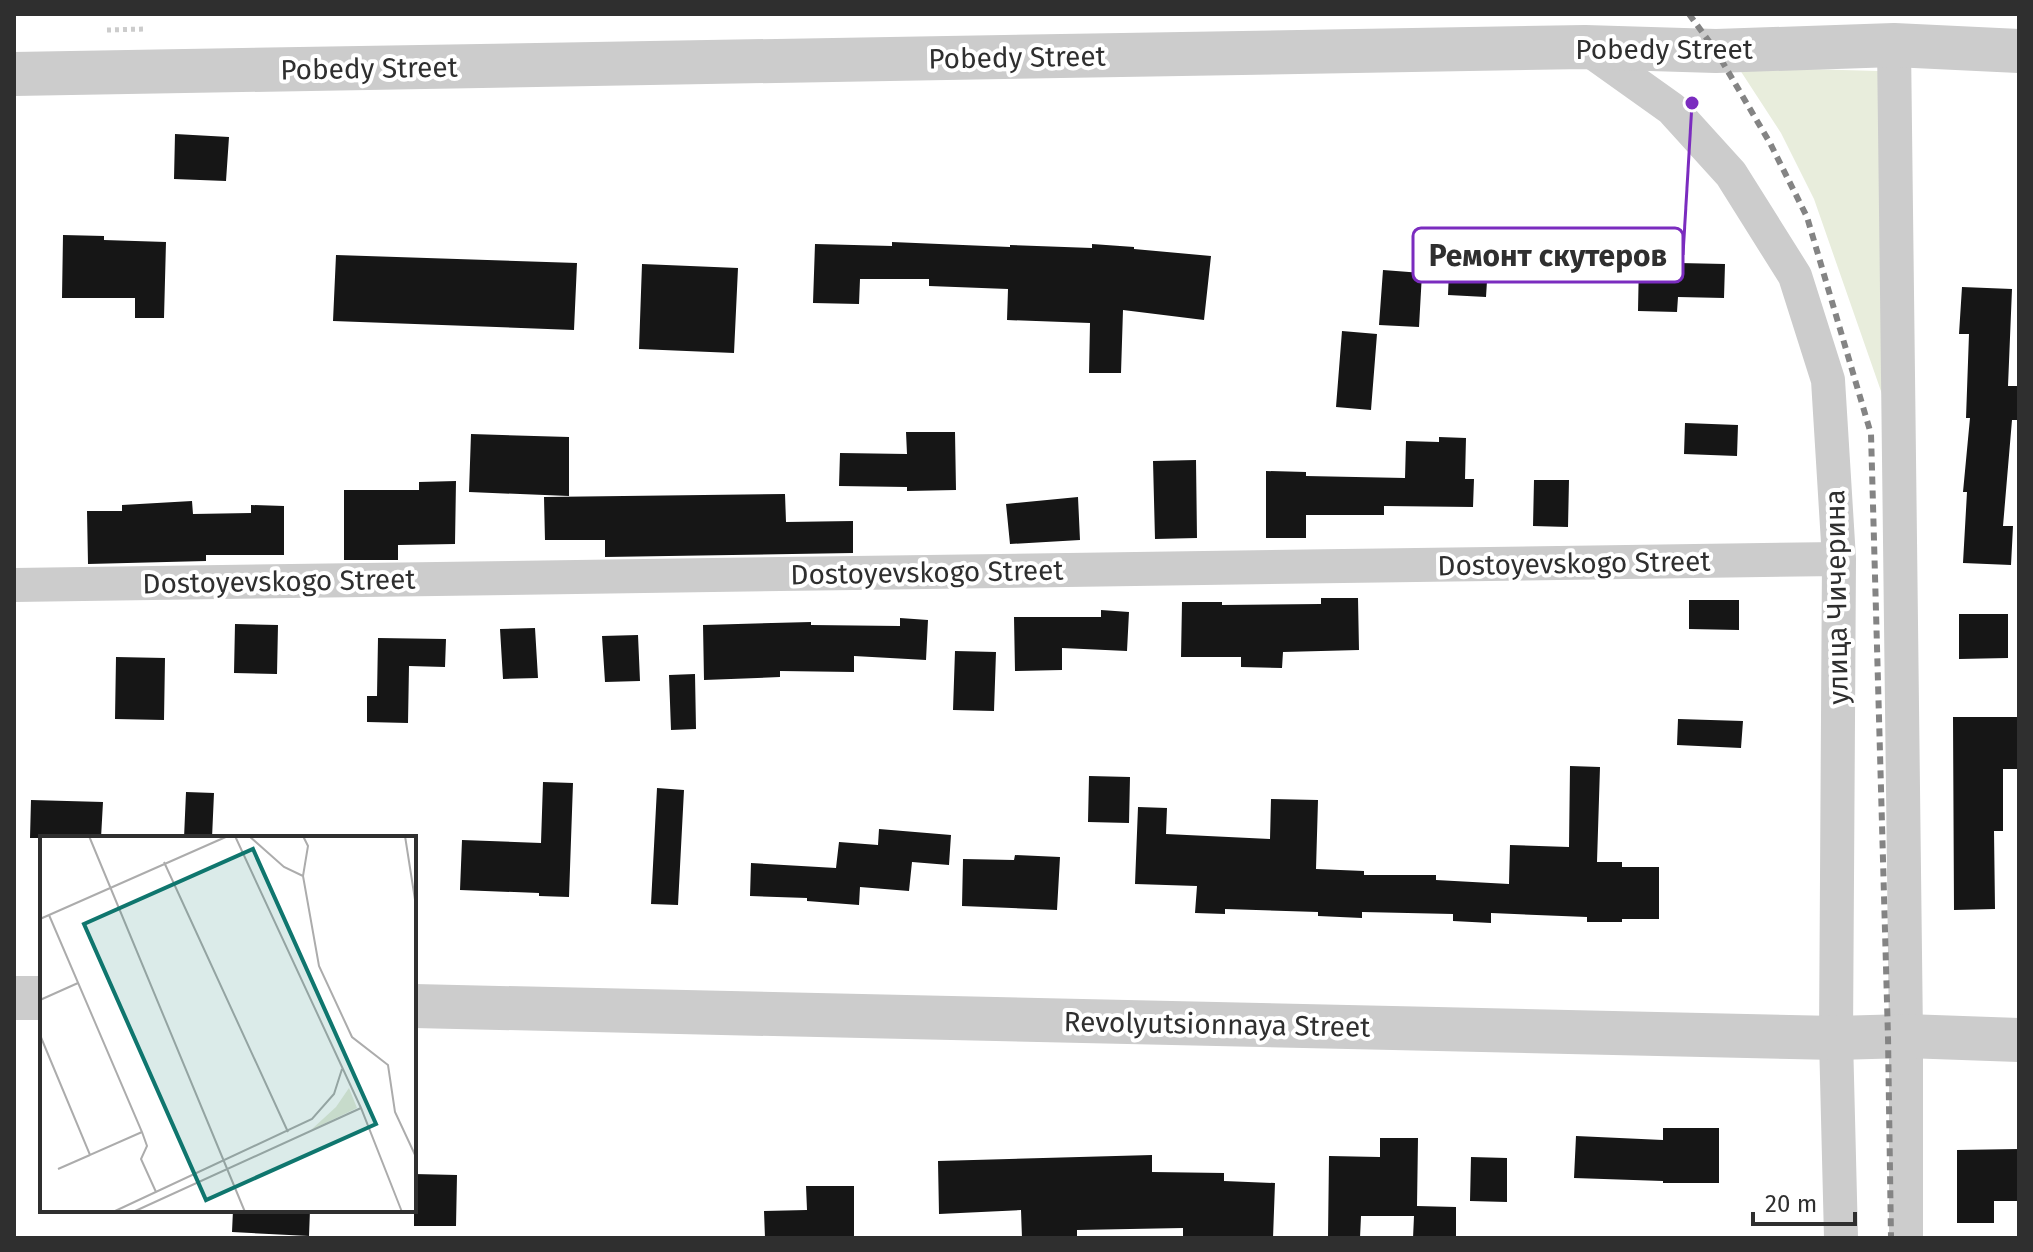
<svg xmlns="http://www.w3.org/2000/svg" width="2033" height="1252" font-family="'Fira Sans',sans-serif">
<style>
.green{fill:#e8eddc}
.building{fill:#161616}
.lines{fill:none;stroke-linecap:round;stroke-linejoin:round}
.path{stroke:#ccc;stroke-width:5;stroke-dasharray:4 4;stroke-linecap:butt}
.minor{stroke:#ccc;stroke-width:34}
.tertiary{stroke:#ccc;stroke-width:44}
.rail{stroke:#848484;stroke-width:6;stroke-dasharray:8 6;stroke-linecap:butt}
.labels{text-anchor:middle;stroke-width:8;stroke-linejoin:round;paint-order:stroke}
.street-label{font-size:28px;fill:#2f2f2f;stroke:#fff}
.inset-road{fill:none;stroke:#acacac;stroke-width:2}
.view{fill:#0f766e;fill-opacity:0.15;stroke:#0f766e;stroke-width:4}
.inset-edge{fill:none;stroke:#2f2f2f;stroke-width:4}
.leader{fill:none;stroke:#7b2cbf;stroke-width:3}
.callout-dot{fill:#7b2cbf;stroke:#fff;stroke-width:3}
.callout{fill:#fff;stroke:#7b2cbf;stroke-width:3}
.callout-label{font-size:30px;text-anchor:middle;font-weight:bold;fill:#2f2f2f}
</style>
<rect width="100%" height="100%" fill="#fff"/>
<!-- green -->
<path class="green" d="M1738 67 1879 71 1890 417 1814 199 1781 133Z"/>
<!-- building -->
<path class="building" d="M175 134 229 137 226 181 174 179Z
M63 235 104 236V240L166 242 164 318H135V298H62Z
M892 242 1010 247V245L1092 248V244L1134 247V249L1211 256 1204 320 1123 310 1121 373H1089L1090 323 1007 320 1008 289 929 286V279H860L859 304 813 303 815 244 892 246Z
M1450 248 1489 250 1486 297 1448 295Z
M336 255 577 263 574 330 333 321Z
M1639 260 1679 261V263L1725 264 1724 298 1678 297 1677 312 1638 311Z
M642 264 738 268 734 353 639 349Z
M1383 270 1422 273 1419 327 1379 325Z
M1962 287 2012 289 2008 386H2019V420H2012L2003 526H2013L2011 565 1963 563 1967 492H1963L1970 418H1966L1969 334H1959Z
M1342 331 1377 334 1371 410 1336 407Z
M1685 423 1738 425 1737 456 1684 454Z
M906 432H955L956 490 907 491V487L839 486 840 453 907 454Z
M471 434 569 437V496L469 492Z
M1439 437 1466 438 1465 479H1474L1473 507 1384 506V515H1306V538H1266V471L1306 472V476L1405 478 1406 441 1439 442Z
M1196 460 1197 538 1155 539 1153 461Z
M1534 480H1569L1568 527 1533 526Z
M456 481 455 544 398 545V560H344V490H419V482Z
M785 494 786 522 853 521V553L605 557V540H545L544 497Z
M1078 497 1080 540 1010 544 1006 504Z
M192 501 193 514 251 513V505L284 506V555H206V561L88 564 87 511H122V505Z
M1321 598H1358L1359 650 1283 652 1282 668 1241 667V657H1181L1182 602H1222V605L1321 604Z
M1689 600H1739V630L1689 629Z
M1101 610 1129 612 1127 651 1062 648V670L1015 671 1014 617H1101Z
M1959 614H2008V658L1959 659Z
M900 618 928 620 926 660 854 656V672L780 671V677L704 680 703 625 811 622V625L900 626Z
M235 624 278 625 277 674 234 673Z
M535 628 538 678 503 679 500 629Z
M638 635 640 681 605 682 602 636Z
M378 638 446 639 445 667 409 666 408 723 367 722V696H377Z
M955 651 996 652 994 711 953 710Z
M116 657 165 658 164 720 115 719Z
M695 674 696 729 671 730 669 675Z
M1953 717H2017V769H2003V831H1994L1995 909 1954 910Z
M1678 719 1743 721 1741 748 1677 745Z
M1570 766 1600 767 1597 862H1622V867H1659V919H1622V922H1587V917L1491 913V923L1453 921V914L1362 912V918L1318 916V912L1225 909V914L1195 913 1197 886 1135 884 1138 807 1167 808 1166 834 1270 839 1271 799 1318 800 1316 869 1364 871V875H1436V880L1509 884 1510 845 1569 847Z
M1089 776 1130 777 1129 823 1088 822Z
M543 782 573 783 569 897 539 896V893L460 890 462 840 541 843Z
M657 788 684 790 678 905 651 904Z
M186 792 214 793 212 838H184Z
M31 800 103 802 101 838H30Z
M879 829 951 835 949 865 912 862 909 891 860 887 859 905 807 901V898L750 896 751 863 836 868 839 842 878 845Z
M1015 855 1060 857 1057 910 962 906 963 859 1014 860Z
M1663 1128H1719V1183H1663V1181L1574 1178 1576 1136 1663 1140Z
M1380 1138H1418L1417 1206 1456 1207V1238H1413L1414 1216H1361L1360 1238H1328L1329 1156 1380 1157Z
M2019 1149V1201H1994V1223H1957V1150Z
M1152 1155V1172L1224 1173V1181L1275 1183 1273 1238H1183V1228L1077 1230V1238H1022L1021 1210 939 1214 938 1161Z
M1471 1157 1507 1158V1202L1470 1201Z
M414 1174 457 1175 456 1226H414Z
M806 1186H854V1238H765L764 1211 807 1210Z
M233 1210H310L309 1236 232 1232Z"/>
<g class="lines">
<!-- path -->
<path class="path" d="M107 30 145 29"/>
<!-- minor -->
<path class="minor" d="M1894 45 1906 1036V1238
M1585 47 1672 109 1731 174 1795 276 1828 380 1839 559 1836 1038 1841 1238
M14 585 1839 559"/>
<!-- tertiary -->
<path class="tertiary" d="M14 74 1585 47 1716 51 1894 45 2019 51
M14 998H42
M414 1006 1836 1038 1906 1036 2019 1040"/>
<!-- rail -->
<path class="rail" d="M1689 14 1716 51 1770 143 1807 217 1871 434 1888 1037 1891 1238"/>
</g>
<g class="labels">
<!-- street labels -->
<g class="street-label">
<text x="1664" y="59">Pobedy Street</text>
<text transform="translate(1017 57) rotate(-1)" y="10">Pobedy Street</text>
<text transform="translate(369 68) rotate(-1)" y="10">Pobedy Street</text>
<text transform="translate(1574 563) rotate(-1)" y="10">Dostoyevskogo Street</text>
<text transform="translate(927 572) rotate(-1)" y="10">Dostoyevskogo Street</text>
<text transform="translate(279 581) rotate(-1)" y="10">Dostoyevskogo Street</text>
<text transform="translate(1836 597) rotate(-91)" y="10">улица Чичерина</text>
<text transform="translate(1217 1024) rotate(1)" y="10">Revolyutsionnaya Street</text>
</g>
</g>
<!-- overview -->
<g transform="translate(40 836)">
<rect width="376" height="376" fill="#fff"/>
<path d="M309 252 317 272 271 294 296 271Z" fill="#e8eddc"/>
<path class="inset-road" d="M49 0 205 376M195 0 321 272 362 376M209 0 244 31 263 40M263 0 268 10 263 40 279 130 312 201 348 229 355 276 376 321M365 0 376 70M124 26 248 296M9 79 102 296 107 310 101 323 116 356M0 83 188 0M376 103V138M0 164 38 147M0 199 50 319 102 296M18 333 50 319M73 376 272 283 294 258 302 233M93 376 321 272"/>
<path class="view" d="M213 13 336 288 166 364 44 88Z"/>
<rect width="376" height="376" class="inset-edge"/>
</g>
<!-- callouts -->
<path class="leader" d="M1692 103L1683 255"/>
<circle class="callout-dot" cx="1692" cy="103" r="8"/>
<rect class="callout" x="1413" y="228" width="270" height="54" rx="8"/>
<g class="callout-label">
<text x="1548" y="266">Ремонт скутеров</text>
</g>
<!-- border -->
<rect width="2033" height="1252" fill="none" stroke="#2f2f2f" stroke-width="32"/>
<!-- scale -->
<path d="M1753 1212v12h102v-12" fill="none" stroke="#2f2f2f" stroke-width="4"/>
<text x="1765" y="1212" font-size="24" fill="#2f2f2f" stroke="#ffffff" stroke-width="6" paint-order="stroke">20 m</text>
</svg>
